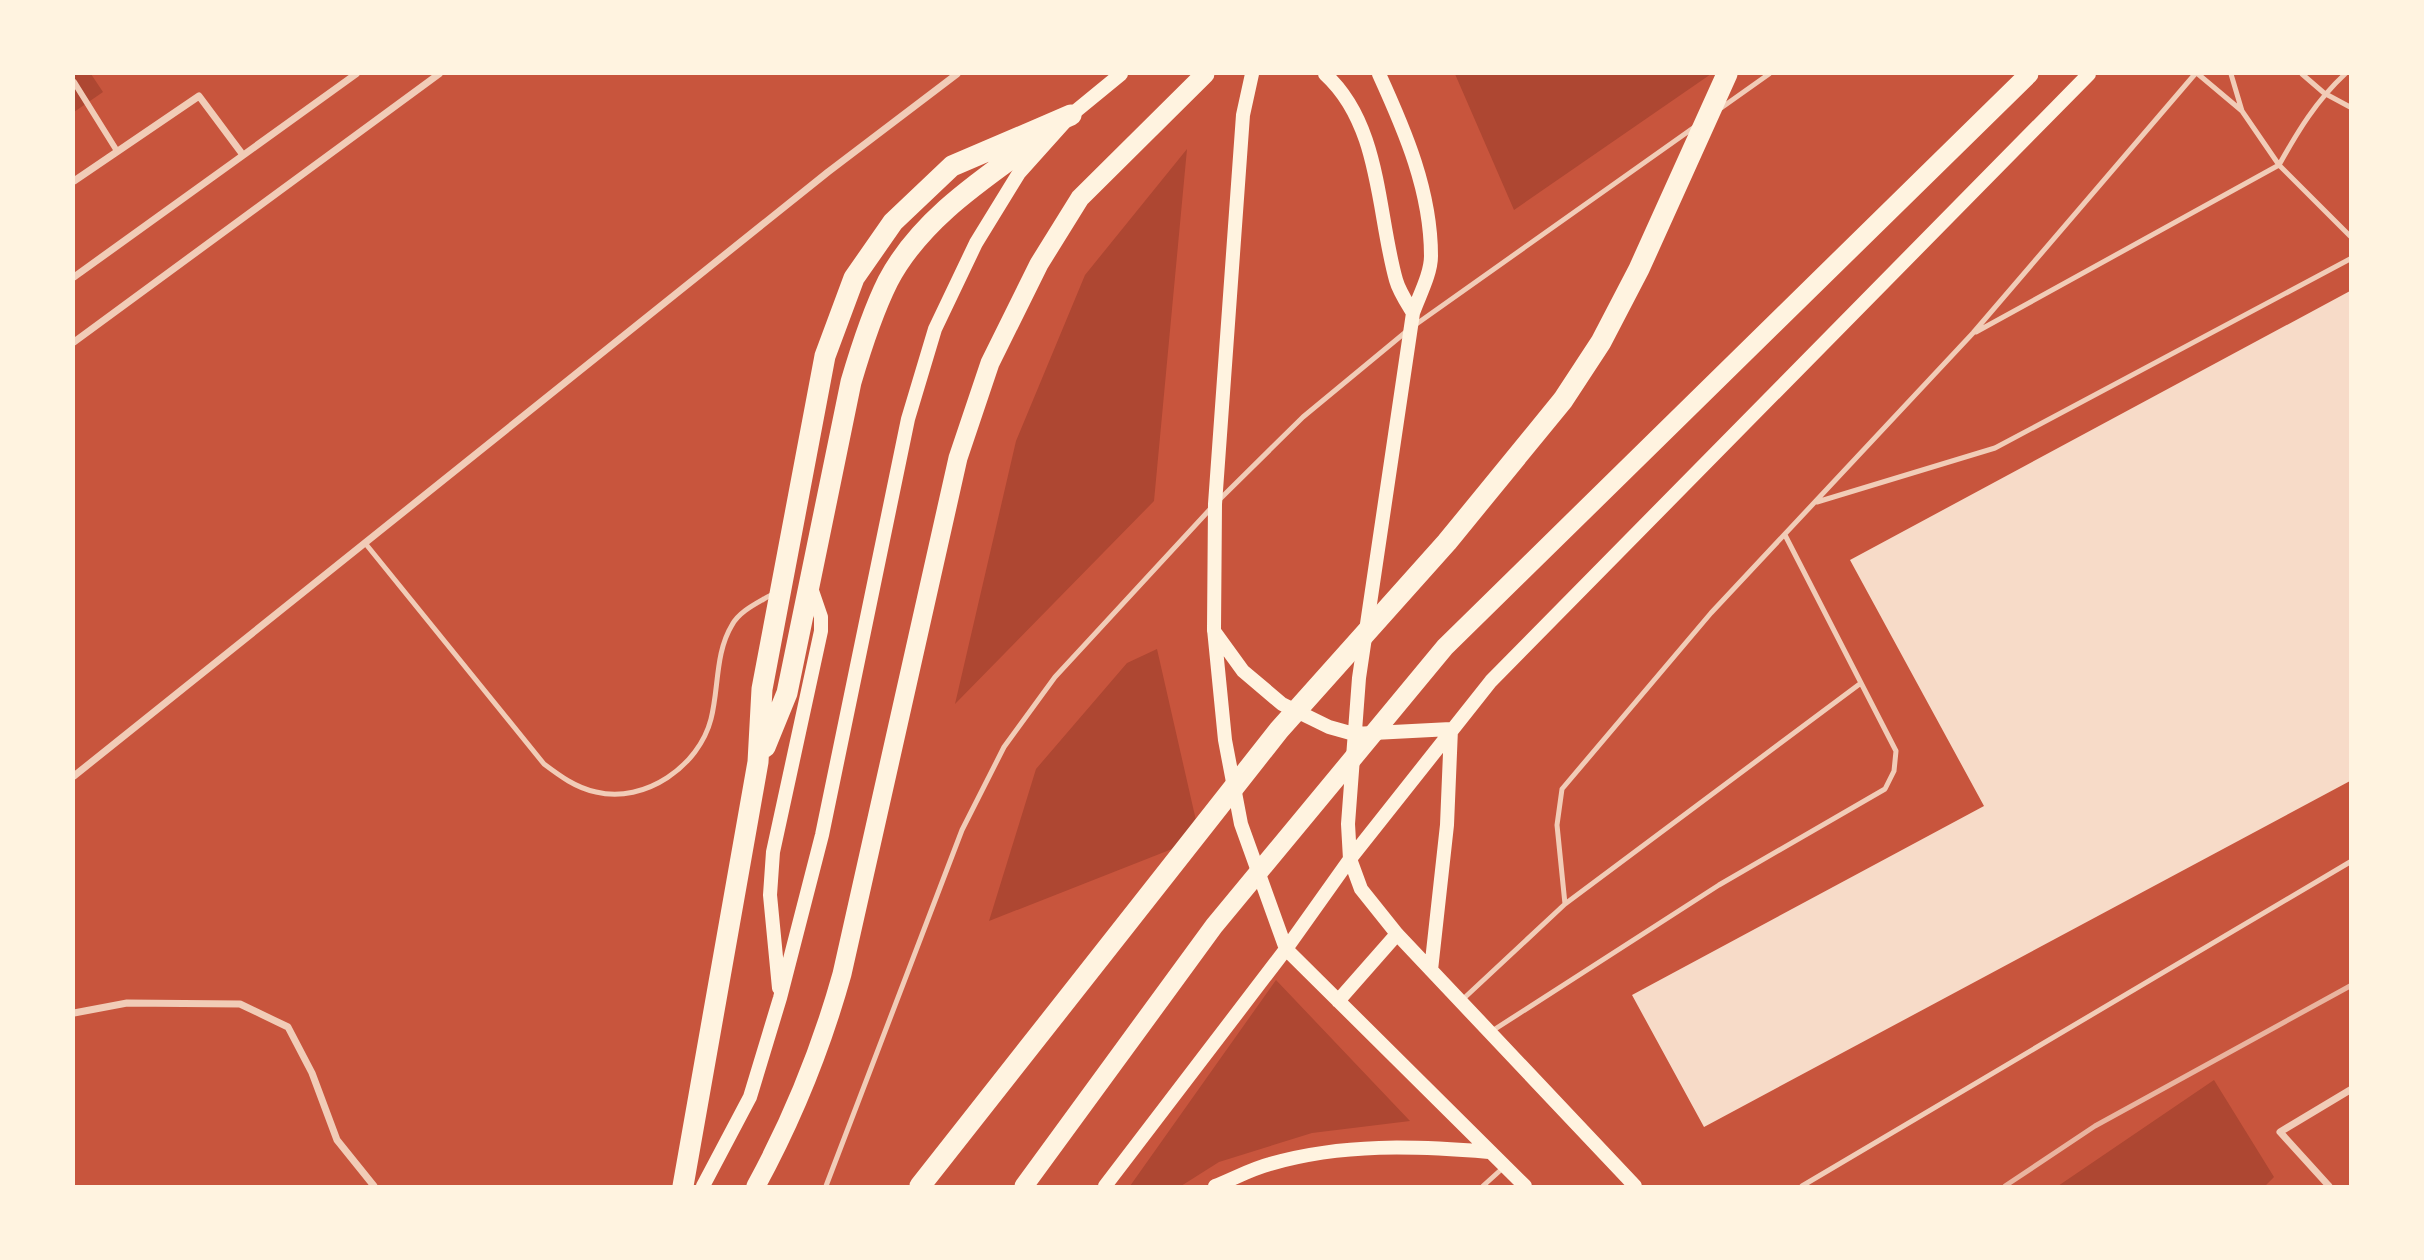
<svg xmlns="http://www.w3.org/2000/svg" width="2424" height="1260" font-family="Figtree,sans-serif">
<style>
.green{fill:#ae4732}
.building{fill:#f7dbc8}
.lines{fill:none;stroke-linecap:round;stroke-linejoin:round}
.service{stroke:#f1ccb7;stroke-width:5}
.pedestrian{stroke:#f1ccb7;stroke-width:6}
.minor{stroke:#f1ccb7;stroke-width:7}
.secondary{stroke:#fff3e0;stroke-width:14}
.trunk{stroke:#fff3e0;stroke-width:19}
.motorway{stroke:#fff3e0;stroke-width:21}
.rail{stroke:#e9b49f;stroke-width:5}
</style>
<rect width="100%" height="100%" fill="#c8553d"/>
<!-- green -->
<path class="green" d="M74 74H91L103 92 74 112Z
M1455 74H1711L1514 210Z
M1187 149 1154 501 955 704 1016 441 1085 275Z
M1157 649 1200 838 989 921 1036 769 1127 663Z
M1276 980 1410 1121 1312 1133 1219 1162 1181 1186H1130Z
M2214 1080 2274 1177 2265 1186H2058Z"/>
<!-- building -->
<path class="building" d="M2350 291V781L1704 1127 1632 995 1984 806 1850 560Z"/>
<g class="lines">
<!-- service -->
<path class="service" d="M2198 74 2242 111
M2231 74 2242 111 2279 165 2350 236
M2302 74 2324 93 2350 107
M1721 108 1769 74
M1415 325 1696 126
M1976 332 2279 165C2298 131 2316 101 2345 74
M1220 499 1303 417 1407 331
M1817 502 1995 448 2350 259
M365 543 544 764C560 776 576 788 596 792 645 804 699 766 711 719 719 688 715 653 732 625 740 610 760 602 774 593
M1565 904 1557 825 1562 789 1711 613 1973 333 2195 74
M1461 1001 1565 904 1861 683
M1492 1031 1719 885 1885 789 1894 771 1896 751 1785 535
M826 1186 962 830 1004 747 1055 677 1213 506
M1483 1186 1504 1167
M1802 1186 2350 862"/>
<!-- pedestrian -->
<path class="pedestrian" d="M74 82 117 151"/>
<!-- minor -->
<path class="minor" d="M74 181 199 96 243 155
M74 277 356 74
M74 342 439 74
M74 776 828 172 957 74
M74 1013 127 1003 240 1004 288 1027 312 1073 337 1140 374 1186
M2329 1186 2280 1132 2350 1090"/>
<!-- secondary -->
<path class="secondary" d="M1252 74 1243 115 1215 504 1214 629 1225 740 1241 824 1286 949 1525 1186
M1325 74C1381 125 1377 212 1396 280 1399 291 1407 303 1413 313
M1379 74C1405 131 1431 191 1431 256 1431 274 1419 296 1413 313L1359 678 1348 824 1350 859 1361 889 1397 934 1635 1186
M1214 631 1243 671 1282 704 1329 727 1354 734 1451 729 1447 825 1431 970
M779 988 770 895 773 852 821 631V617L810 585
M1338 1001 1397 934
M703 1186 750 1097 780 998 822 835 908 419 935 329 976 243 1019 173 1071 115 1121 74
M1105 1186 1286 949 1350 859 1491 681 2089 74
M1215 1186C1233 1179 1251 1169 1270 1164 1343 1143 1415 1146 1489 1152"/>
<!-- trunk -->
<path class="trunk" d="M756 1186C793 1118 821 1049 842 974L958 458 990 363 1039 264 1080 198 1205 74
M1024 1186 1214 926 1445 647 2029 74"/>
<!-- motorway -->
<path class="motorway" d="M765 747 787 693 851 382C861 348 872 313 888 281 921 218 986 177 1041 137
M683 1186 758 762 762 689 825 356 854 278 893 222 952 166 1071 115
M920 1186 1279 730 1447 542 1563 400 1601 342 1639 269 1727 74"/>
<!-- rail -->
<path class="rail" d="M2005 1186 2095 1126 2350 986"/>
</g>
<!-- border -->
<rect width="2424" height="1260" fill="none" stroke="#fff3e0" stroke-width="150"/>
</svg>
